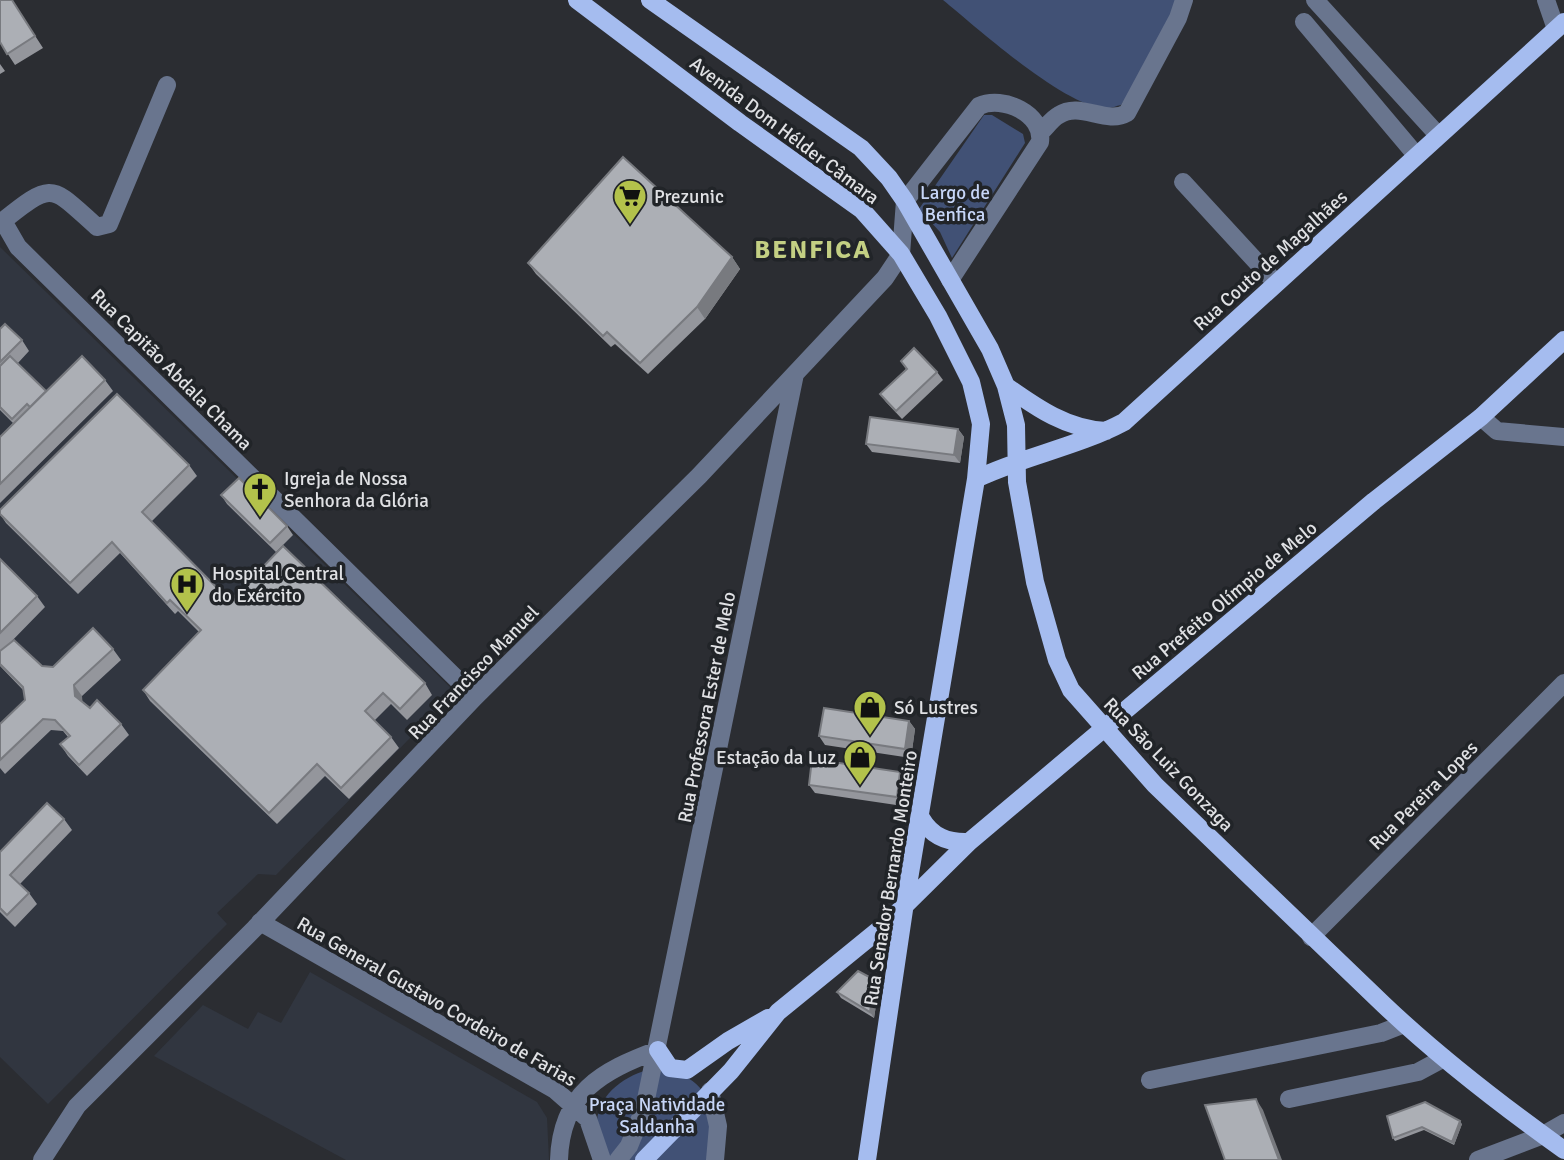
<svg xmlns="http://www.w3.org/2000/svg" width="1564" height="1160" font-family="Signika,sans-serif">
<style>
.built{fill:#313640}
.green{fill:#415175}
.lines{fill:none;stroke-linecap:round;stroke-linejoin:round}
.minor{stroke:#69758e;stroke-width:18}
.major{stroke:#a5bcef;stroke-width:18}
.wall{fill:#94969c}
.shaded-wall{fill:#787a7f}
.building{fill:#acafb5;stroke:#787a7f;stroke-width:2}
.labels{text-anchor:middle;stroke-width:7;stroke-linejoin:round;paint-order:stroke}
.street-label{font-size:19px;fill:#e0e1e4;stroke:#212428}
.park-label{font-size:19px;fill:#c7d6f7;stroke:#212428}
.poi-label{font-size:19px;fill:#e0e1e4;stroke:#212428;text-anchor:start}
.district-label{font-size:26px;font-weight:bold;letter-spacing:2px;fill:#c3cf83;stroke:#212428}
</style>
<rect width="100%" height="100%" fill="#2b2d32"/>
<!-- built -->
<path class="built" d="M0 247 455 692 276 875 258 874 217 913 227 924 48 1104 0 1057Z
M310 972 537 1102 547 1118 549 1160H346L154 1056 203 1005 248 1029 258 1012 281 1023Z"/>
<!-- green -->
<path class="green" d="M943 0H1180L1170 33 1121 105C1116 106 1110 109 1105 108 1065 107 976 27 943 0Z
M984 115H992L1023 134 1025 143 952 258 940 232 919 209Z
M652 1069C692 1073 711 1086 711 1127 711 1140 713 1149 706 1160H607C604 1149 597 1133 597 1121 599 1093 627 1074 652 1069Z"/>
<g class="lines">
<!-- minor -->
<path class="minor" d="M1315 0 1438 135
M1546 0 1556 29
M1304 22 1416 155
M167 85 109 224 97 227C51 186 54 180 3 221L18 247 475 697
M1042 131C1047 126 1053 118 1059 115 1080 101 1106 125 1127 113L1178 18 1184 0
M1183 182 1276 283
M1481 417 1497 431 1564 437
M260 922 555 1090 588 1119 602 1160
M1311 937 1564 683
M1150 1080 1381 1033 1404 1024
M710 1091 718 1126 715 1160
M1289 1099 1418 1072 1444 1058
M42 1160 77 1106 255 928 475 697 699 476 885 278 901 254 905 201 979 106C1003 95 1044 114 1040 142L950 280
M559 1160C561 1093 601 1071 658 1050
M618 1160 629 1146 644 1109 795 374
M1478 1160 1543 1135 1564 1123"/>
<!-- major -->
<path class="major" d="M577 0 740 123 862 210 901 254 938 316 971 382 981 424 976 479 905 903 867 1160
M650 0 861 148 889 178 905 201 990 349 1006 386 1016 425 1017 482 1035 582 1057 660 1071 690 1155 785 1384 1005C1440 1058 1501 1105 1564 1150
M1006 386C1037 408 1067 429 1106 431
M976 479C1024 456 1077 447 1124 422L1564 22
M921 818C932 837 948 843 969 842
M658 1050 670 1068 687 1070 728 1041 768 1018
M644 1160 731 1071 778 1012 886 924 969 842 1374 501 1481 417 1564 340"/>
</g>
<!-- wall -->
<path class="wall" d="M12 0 43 48 15 65 0 42Z
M0 64 5 71 0 74Z
M732 257 740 269 705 319 648 374 615 344 611 347 536 274 528 263Z
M0 328 22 340 29 351 18 363 46 391 105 380 113 391 0 503V437L13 423 0 410Z
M901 361 937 372 943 380 902 419 886 402 880 394 906 369Z
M958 429 964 437 960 463 872 452 866 444Z
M189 465 197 476 151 522 230 601 425 683 432 695 407 720 391 704 374 721 391 737 399 748 349 799 325 776 277 824 150 701 143 690 199 632 178 611 175 614 120 553 78 594 6 523 0 514Z
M221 495 287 526 293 535 276 552 227 504Z
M0 559 37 596 45 607 6 647 42 666 53 667 113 649 121 660 82 696V701L90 708 121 724 129 735 87 776 68 756 60 744 68 737 63 731 51 730 5 774 0 768V724L25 700 24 691 0 666Z
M909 721 915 729 911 758 825 745 819 736Z
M906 781 903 806 815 793 809 785Z
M64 819 72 830 20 884 29 893 37 904 15 927 0 912V852Z
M875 980 879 986 874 1018 841 998 837 992Z
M1387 1116 1462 1124 1454 1145 1424 1130 1395 1141 1393 1138Z"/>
<!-- shaded-wall -->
<path class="shaded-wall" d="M732 257 740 269 705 319 697 307Z
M958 429 964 437 960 463 954 455Z
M74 685 82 696 83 707 75 696Z
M909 721 915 729 911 758 905 749Z
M900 772 906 781 903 806 897 797Z
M875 980 879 986 874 1018 870 1012Z
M1256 1099 1263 1110 1282 1160H1279Z
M1460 1121 1462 1124 1454 1145 1452 1142Z"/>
<!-- building -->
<path class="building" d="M0 0H12L35 36 7 54 0 42Z
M623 157 732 257 697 307 640 363 607 332 603 336 528 263Z
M5 324 22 340 0 362V329Z
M914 348 937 372 896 411 880 394 907 369 901 361Z
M10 356 46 391 30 407 27 404 12 419 0 407V366Z
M82 356 105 380 0 484V437Z
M117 394 189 465 142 512 230 601 283 546 425 683 400 709 383 693 365 711 391 737 341 788 317 764 269 813 143 690 201 630 170 600 167 603 112 542 70 583 0 514V510Z
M870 417 958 429 954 455 866 444Z
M239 478 287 526 270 543 221 495Z
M0 559 37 596 0 633Z
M93 628 113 649 74 685 75 696 90 708 97 700 121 724 79 765 60 744 70 736 55 720 43 719 0 760V724L25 700 23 687 0 664V651L14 640 42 666 53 667Z
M824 708 909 721 905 749 819 736Z
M812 759 900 772 897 797 809 785Z
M47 803 64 819 10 875 29 893 7 915 0 908V852Z
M858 971 875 980 870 1012 837 992Z
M1256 1099 1279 1160H1225L1205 1105Z
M1425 1102 1460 1121 1452 1142 1422 1127 1393 1138 1387 1116Z"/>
<!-- icons -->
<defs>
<symbol id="supermarket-pin" viewBox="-11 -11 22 30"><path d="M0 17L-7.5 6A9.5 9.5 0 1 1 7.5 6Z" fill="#b3c24b" stroke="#212428"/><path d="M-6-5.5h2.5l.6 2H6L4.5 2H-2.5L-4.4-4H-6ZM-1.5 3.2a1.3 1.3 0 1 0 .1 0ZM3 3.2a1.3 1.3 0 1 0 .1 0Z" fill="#111"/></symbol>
<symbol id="church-pin" viewBox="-11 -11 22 30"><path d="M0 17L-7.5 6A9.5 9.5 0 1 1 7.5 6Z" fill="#b3c24b" stroke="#212428"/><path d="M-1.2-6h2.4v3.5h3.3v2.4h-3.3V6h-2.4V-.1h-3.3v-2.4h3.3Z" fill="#111"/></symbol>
<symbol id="hospital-pin" viewBox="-11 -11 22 30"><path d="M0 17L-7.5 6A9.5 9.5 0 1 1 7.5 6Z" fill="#b3c24b" stroke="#212428"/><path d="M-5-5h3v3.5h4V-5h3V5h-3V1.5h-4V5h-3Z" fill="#111"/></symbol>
<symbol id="shop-pin" viewBox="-11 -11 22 30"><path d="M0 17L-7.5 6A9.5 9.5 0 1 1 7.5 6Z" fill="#b3c24b" stroke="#212428"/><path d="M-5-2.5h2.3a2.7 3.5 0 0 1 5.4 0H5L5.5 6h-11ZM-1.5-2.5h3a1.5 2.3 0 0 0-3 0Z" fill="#111"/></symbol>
</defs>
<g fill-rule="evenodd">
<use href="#supermarket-pin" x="611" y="177" width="38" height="52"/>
<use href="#church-pin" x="241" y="470" width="38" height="52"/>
<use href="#hospital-pin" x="168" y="565" width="38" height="52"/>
<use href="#shop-pin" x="851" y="688" width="38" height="52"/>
<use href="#shop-pin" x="841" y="738" width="38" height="52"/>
</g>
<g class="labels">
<!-- street labels -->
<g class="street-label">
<text transform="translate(785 130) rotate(37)" y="7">Avenida Dom Hélder Câmara</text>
<text transform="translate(1270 260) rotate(-42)" y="7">Rua Couto de Magalhães</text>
<text transform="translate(172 369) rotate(45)" y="7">Rua Capitão Abdala Chama</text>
<text transform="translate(1224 600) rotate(-40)" y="7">Rua Prefeito Olímpio de Melo</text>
<text transform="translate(473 672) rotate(-46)" y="7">Rua Francisco Manuel</text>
<text transform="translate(706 707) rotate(-79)" y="7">Rua Professora Ester de Melo</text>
<text transform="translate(1169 764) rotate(46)" y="7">Rua São Luiz Gonzaga</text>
<text transform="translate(1423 795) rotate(-45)" y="7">Rua Pereira Lopes</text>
<text transform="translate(890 878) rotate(-81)" y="7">Rua Senador Bernardo Monteiro</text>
<text transform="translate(437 1001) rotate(30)" y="7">Rua General Gustavo Cordeiro de Farias</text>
</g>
<!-- park labels -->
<g class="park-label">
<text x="955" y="199">Largo de<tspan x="955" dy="22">Benfica</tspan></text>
<text x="657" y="1111">Praça Natividade<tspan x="657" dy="22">Saldanha</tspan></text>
</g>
<!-- poi labels -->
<g class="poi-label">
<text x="654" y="203">Prezunic</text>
<text x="284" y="485">Igreja de Nossa<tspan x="284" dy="22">Senhora da Glória</tspan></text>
<text x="212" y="580">Hospital Central<tspan x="212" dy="22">do Exército</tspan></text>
<text x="894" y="714">Só Lustres</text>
<text x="836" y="764" text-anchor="end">Estação da Luz</text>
</g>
<!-- district labels -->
<g class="district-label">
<text x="813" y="258">BENFICA</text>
</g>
</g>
</svg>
